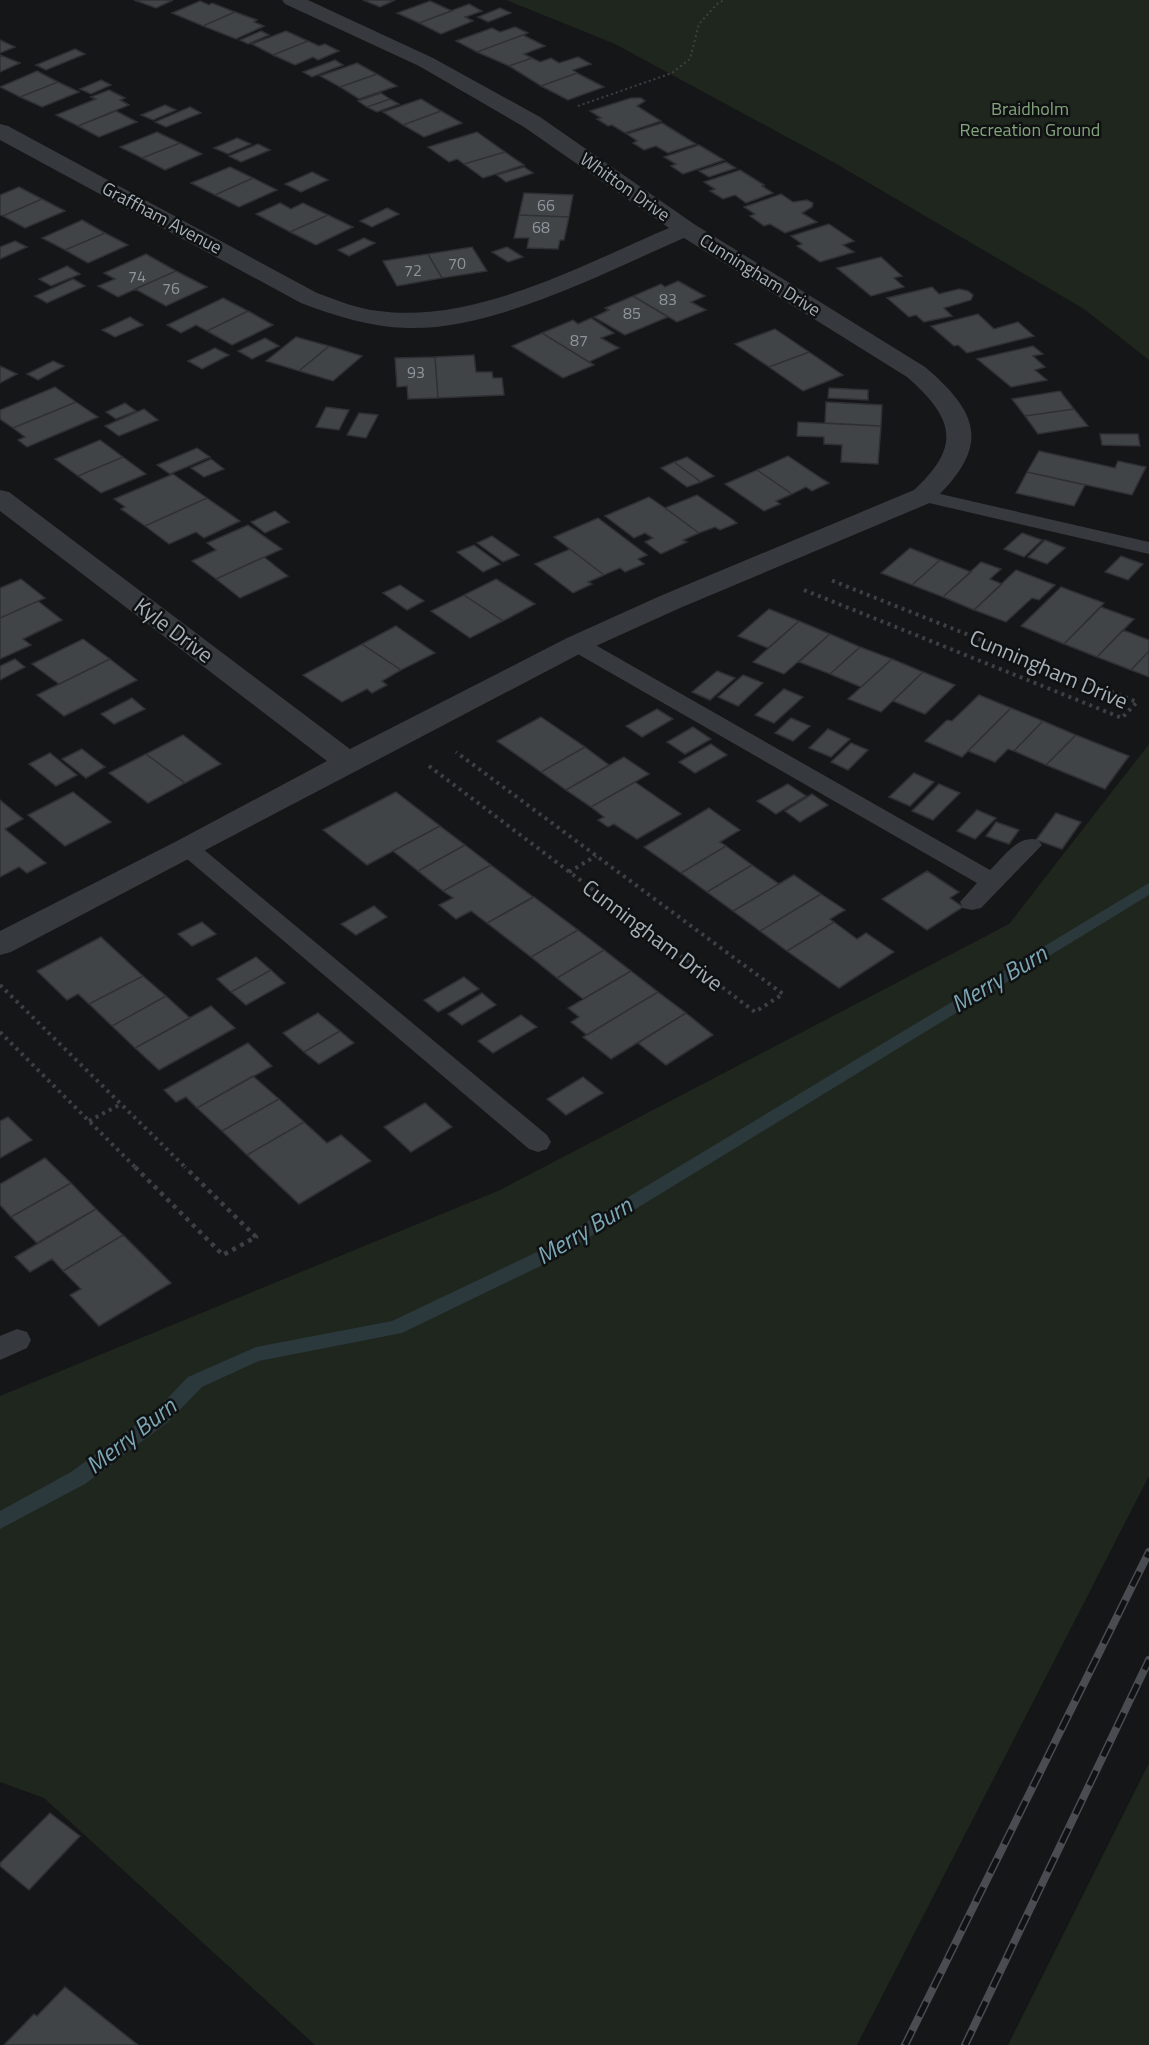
<svg xmlns="http://www.w3.org/2000/svg" width="1149" height="2045" font-family="'Titillium Web',sans-serif">
<style>
.green{fill:#1e261d}
.lines{fill:none;stroke-linecap:round;stroke-linejoin:round}
.stream{fill:#2b383c;fill-rule:evenodd}
.building{fill:#414447;stroke:#2f3034;stroke-width:1.5}
.path-far2{stroke:#3c4044;stroke-width:2;stroke-dasharray:2 3;stroke-linecap:butt}
.path-far1{stroke:#3c4044;stroke-width:4;stroke-dasharray:3 4.5;stroke-linecap:butt}
.path{stroke:#3c4044;stroke-width:4.5;stroke-dasharray:4 5;stroke-linecap:butt}
.lane{fill:#36393d;fill-rule:evenodd}
.street{fill:#36393d;fill-rule:evenodd}
.rail-casing{stroke:#494d52;stroke-width:8}
.rail{stroke:#101112;stroke-width:5;stroke-dasharray:16;stroke-linecap:butt}
.labels{text-anchor:middle;stroke-width:5;stroke-linejoin:round;paint-order:stroke}
.far-number-label{font-size:16px;fill:#8d959c}
.far-park-label{font-size:18px;fill:#83a47c;stroke:#101112}
.far-street-label{font-size:18px;fill:#a6b0b8;stroke:#101112}
.street-label{font-size:22px;fill:#a6b0b8;stroke:#101112}
.water-label{font-size:24px;font-style:italic;fill:#7ca7b5;stroke:#101112}
</style>
<rect width="100%" height="100%" fill="#151617"/>
<!-- green -->
<path class="green" d="M506 0H1149V360L1084 309 833 162 615 44Z
M1149 744V1476L857 2045H315L44 1798 0 1782V1396L500 1190 1009 924Z
M1149 1763V2045H1008Z"/>
<g class="lines">
<!-- stream -->
<path class="stream" d="M1149 883V895L549 1262 402 1333 259 1361 202 1387 168 1422 85 1484 0 1529V1511L71 1472 154 1412 188 1377 256 1347 392 1321 537 1252Z"/>
</g>
<!-- building -->
<path class="building" d="M134 0H173L156 8Z
M363 0H395L380 7Z
M200 1 209 5 212 3 235 12 203 26 172 13Z
M430 1 452 11 419 23 397 13Z
M469 4 482 11 465 17 473 21 441 34 419 23Z
M500 8 511 13 488 22 478 17Z
M235 12 257 20 254 22 264 26 236 39 203 26Z
M515 27 528 33 477 52 456 41 492 28 500 32Z
M261 31 269 35 248 44 240 40Z
M286 31 308 41 273 55 252 44Z
M523 35 545 46 524 54 532 58 509 66 477 52Z
M0 40 15 47 0 53Z
M308 41 319 46 325 44 339 51 318 60 313 57 295 65 273 55Z
M75 49 85 54 46 70 36 65Z
M0 55 20 63 0 72Z
M578 57 591 64 573 70 577 73 541 86 509 66 532 58 540 62 551 58 559 63Z
M335 60 343 65 312 77 303 72Z
M357 63 377 74 340 87 320 76Z
M37 71 58 82 20 97 0 87Z
M577 73 604 87 568 100 541 86Z
M377 74 397 86 359 99 340 87Z
M101 80 111 85 91 94 80 89Z
M58 82 79 92 42 107 20 97Z
M109 90 125 98 120 100 129 105 78 126 56 115 96 99 91 97Z
M381 93 390 99 367 107 358 101Z
M631 98H641L645 101 637 106 661 121 625 133 612 125 608 126 597 119 601 118 590 111Z
M390 99 399 104 377 112 367 107Z
M421 99 441 111 403 125 383 112Z
M165 105 176 110 153 120 141 115Z
M190 107 201 113 166 127 155 122Z
M116 111 137 122 99 137 78 126Z
M441 111 462 123 424 137 403 125Z
M662 123 696 144 668 153 656 146 644 150 633 143 637 141 627 134Z
M157 132 180 143 142 158 120 147Z
M477 132 505 152 464 164 457 159 449 162 428 147Z
M237 138 251 144 228 154 214 148Z
M180 143 202 154 165 170 142 158Z
M258 144 270 150 241 162 229 156Z
M699 145 724 160 683 174 671 166 676 164 664 157Z
M505 152 524 165 483 178 464 164Z
M726 162 736 168 709 177 699 171Z
M230 167 253 178 215 195 191 183Z
M524 167 533 173 506 182 497 175Z
M740 170 764 185 762 186 773 193 746 203 735 195 723 199 710 191 715 189 704 182Z
M312 172 328 180 301 192 285 184Z
M253 178 277 190 239 207 215 195Z
M19 187 42 199 3 216 0 215V195Z
M524 193 573 195 569 217 519 215Z
M781 194 793 202 807 200 813 203 812 207 802 213 817 222 785 233 770 224 764 226 750 216 755 214 744 207Z
M42 199 65 211 25 228 3 216Z
M280 203 291 209 303 203 328 215 290 232 256 214Z
M387 208 399 214 372 227 360 221Z
M328 215 353 227 316 245 290 232Z
M519 215 569 217 564 240H560L558 249 527 248 529 238H514Z
M82 220 105 233 65 250 42 238Z
M829 224 854 241 843 245 854 252 820 262 797 246 802 244 791 236Z
M105 233 128 245 88 263 65 250Z
M364 238 375 243 349 256 338 250Z
M15 241 27 247 0 259V247Z
M472 247 487 271 442 278 428 254Z
M507 247 523 257 508 262 492 252Z
M146 254 176 271 118 297 98 286 115 279 104 273Z
M428 254 442 278 397 286 383 261Z
M881 257 902 276 894 278 904 287 871 296 837 268Z
M67 266 80 274 51 286 39 279Z
M176 271 207 287 166 306 135 289Z
M73 279 85 286 47 303 35 296Z
M678 281 705 296 691 302 706 310 677 322 633 296 661 284 665 287Z
M932 287 939 294 959 289 968 291 973 295 971 300 944 308 952 316 924 322 916 315 909 317 887 298Z
M633 296 668 317 625 335 594 317 609 310 605 308Z
M223 298 248 311 207 331 196 325 181 333 167 325Z
M248 311 273 325 232 345 207 331Z
M978 314 994 329 1018 322 1034 336 967 353 958 345 954 346 931 326Z
M130 317 143 325 115 337 102 330Z
M591 318 614 333 601 338 619 348 589 362 542 333 573 320 578 324Z
M775 329 809 352 769 367 735 344Z
M542 333 589 362 594 365 563 378 512 346Z
M296 337 329 346 299 371 266 361Z
M265 338 279 346 252 359 238 351Z
M329 346 362 356 333 381 299 371Z
M1033 346 1043 354 1033 356 1045 367 1035 370 1047 380 1011 387 977 359Z
M215 348 229 355 202 369 188 361Z
M809 352 843 375 803 391 769 367Z
M474 355 476 372H492L493 378H502L504 395 438 398 435 357Z
M435 357 438 398 408 399 407 386 397 387 395 358Z
M53 361 64 366 38 380 27 374Z
M0 366 17 374 0 383Z
M55 387 76 402 13 428 0 419V410Z
M829 388 868 390V400L828 398Z
M1060 391 1074 409 1025 416 1012 399Z
M76 402 98 417 27 447 18 440 25 437 13 428Z
M826 402 882 405 881 426 825 423Z
M125 403 136 411 116 419 106 412Z
M326 407 349 410 339 430 316 427Z
M144 409 158 420 119 436 105 426Z
M1074 409 1088 426 1038 434 1025 416Z
M359 413 378 415 366 438 347 435Z
M798 422 881 426 878 464 841 462 842 445 824 444V437L797 436Z
M1100 434H1138L1140 446 1102 445Z
M100 440 123 457 78 476 55 459Z
M197 448 210 457 170 474 157 465Z
M1039 451 1115 468 1118 461 1146 467 1132 495 1027 472Z
M788 456 824 480 829 483 812 491 806 487 792 494 757 470Z
M123 457 146 474 101 493 78 476Z
M687 457 714 476 701 482 674 462Z
M211 459 224 469 204 477 191 468Z
M674 462 690 474 701 482 687 487 661 468Z
M757 470 792 494 776 501 780 504 764 511 725 484Z
M1027 472 1085 485 1074 506 1016 493Z
M173 474 207 498 145 526 121 509 125 507 114 499Z
M697 495 732 519 737 523 720 530 715 527 699 533 665 508Z
M649 497 665 508 699 533 683 540 687 542 661 554 645 542 653 538 645 533 634 538 605 516Z
M207 498 240 521 204 538 196 532 169 544 145 526Z
M275 511 289 522 265 533 251 522Z
M598 518 647 555 638 559 644 564 625 572 620 568 604 575 554 537Z
M248 525 282 549 216 579 192 561 216 550 207 543Z
M1022 533 1042 540 1024 557 1004 549Z
M492 536 519 555 503 562 477 543Z
M1045 540 1065 548 1047 564 1028 557Z
M474 545 500 564 483 572 457 552Z
M910 548 940 560 912 585 881 573Z
M570 549 604 575 588 582 592 584 573 593 535 564Z
M1121 556 1143 564 1128 580 1105 572Z
M264 557 288 576 240 598 216 579Z
M940 560 971 572 943 597 912 585Z
M981 562 1001 569 990 579 1002 584 974 610 943 597Z
M1016 570 1055 585 1039 600 1032 598 1006 622 974 610Z
M21 579 45 598 0 618V588Z
M496 579 535 604 503 621 464 595Z
M400 585 424 601 407 610 383 593Z
M1061 587 1104 603 1064 644 1021 626Z
M464 595 503 621 470 638 431 611Z
M38 601 62 620 23 639 31 645 0 659V618Z
M1101 607 1134 619 1097 657 1064 644Z
M769 609 799 621 768 648 738 636Z
M799 621 830 634 784 674 753 662Z
M396 626 435 653 401 670 362 644Z
M1123 630 1149 640V651L1131 670 1097 657Z
M830 634 860 647 830 674 799 662Z
M83 639 110 659 59 684 32 664Z
M362 644 401 670 382 681 387 685 372 693 367 689 342 702 303 675Z
M860 647 892 659 861 687 830 674Z
M1149 651V677L1131 670Z
M15 659 25 667 0 680V666Z
M110 659 137 680 64 716 37 695Z
M892 659 923 672 881 712 848 699Z
M717 671 735 678 710 700 692 692Z
M923 672 955 685 925 714 893 701Z
M743 675 763 683 738 706 718 697Z
M784 689 803 697 774 723 755 715Z
M979 695 1011 708 962 757 925 741 947 720 952 721Z
M132 698 145 709 114 724 101 714Z
M1011 708 1043 721 1014 751 1008 749 995 762 968 751Z
M657 709 673 719 642 737 626 726Z
M541 717 585 747 541 772 497 741Z
M791 718 810 726 793 741 775 733Z
M1043 721 1076 735 1046 765 1014 751Z
M693 727 711 739 685 754 667 742Z
M828 729 850 739 831 757 809 748Z
M183 735 221 764 185 783 146 754Z
M1076 735 1129 756 1105 789 1046 765Z
M851 743 868 750 848 770 831 762Z
M711 744 727 755 695 773 679 762Z
M585 747 609 765 566 790 541 772Z
M82 749 105 767 86 778 62 759Z
M50 753 77 775 56 786 29 764Z
M146 754 185 783 148 803 109 773Z
M624 757 649 774 591 807 566 790Z
M914 773 934 782 910 806 889 797Z
M635 782 681 814 637 839 614 824 608 827 598 820 604 817 591 807Z
M788 784 806 796 776 814 757 801Z
M939 784 960 793 933 820 912 811Z
M73 792 111 822 65 846 28 815Z
M396 792 440 826 367 865 323 830Z
M812 794 828 805 800 822 785 811Z
M0 800 23 819 5 829 46 863 27 873 19 867 0 877Z
M709 808 740 830 720 842 726 846 681 873 644 847Z
M977 810 996 818 975 839 957 831Z
M1056 813 1081 822 1062 849 1036 840Z
M996 822 1019 830 1009 844 986 836Z
M440 826 465 845 418 871 393 851Z
M465 845 491 865 443 891 418 871Z
M726 846 752 865 707 892 681 873Z
M491 865 533 897 487 923 471 911 456 919 439 905 453 898 443 891Z
M752 865 779 884 733 911 707 892Z
M927 871 959 892 950 898 963 907 927 930 882 899Z
M794 875 821 894 760 931 733 911Z
M821 894 845 910 830 919 834 922 787 951 760 931Z
M534 897 578 930 531 957 487 923Z
M374 906 387 917 356 935 341 924Z
M202 922 216 934 192 946 178 934Z
M834 922 857 939 866 933 894 952 839 988 787 951Z
M578 930 604 950 557 978 531 957Z
M101 937 143 976 89 1004 78 994 67 1000 37 971Z
M604 950 631 971 583 999 557 978Z
M256 957 271 970 231 992 217 979Z
M271 970 285 983 246 1005 231 992Z
M631 971 658 992 587 1035 571 1022 579 1017 568 1008Z
M143 976 166 996 112 1026 89 1004Z
M464 977 479 989 438 1012 424 1000Z
M658 992 686 1013 611 1059 583 1037Z
M482 993 496 1005 462 1025 448 1014Z
M166 996 190 1018 135 1048 112 1026Z
M211 1006 235 1028 159 1070 135 1048Z
M318 1013 340 1031 304 1052 283 1033Z
M686 1013 713 1035 666 1065 638 1043Z
M521 1015 537 1027 493 1053 478 1041Z
M340 1031 354 1043 319 1064 304 1052Z
M248 1043 272 1066 197 1108 186 1097 176 1102 164 1090Z
M253 1076 279 1099 222 1131 197 1108Z
M583 1077 603 1093 566 1115 547 1099Z
M279 1099 304 1122 247 1155 222 1131Z
M425 1103 452 1127 411 1152 384 1127Z
M8 1117 32 1140 0 1158V1121Z
M304 1122 327 1143 341 1135 371 1161 299 1204 247 1155Z
M45 1158 71 1183 11 1217 0 1205V1184Z
M71 1183 96 1209 37 1243 11 1217Z
M96 1209 123 1235 63 1271 52 1259 30 1272 15 1257Z
M123 1235 171 1283 99 1326 70 1295 81 1289 63 1271Z
M50 1813 80 1836 29 1890 0 1866V1863Z
M65 1987 138 2045H4L34 2014 37 2016Z"/>
<g class="lines">
<!-- path-far2 -->
<path class="path-far2" d="M578 106 672 73 690 59 699 24 717 4 724 0"/>
<!-- path-far1 -->
<path class="path-far1" d="M804 590 1122 718 1137 702 828 579
M429 766 755 1012 783 994 456 752
M569 872 596 856
M0 985 187 1169
M0 1032 137 1169
M89 1121 121 1104"/>
<!-- path -->
<path class="path" d="M135 1167 223 1255 256 1237 185 1167"/>
<!-- lane -->
<path class="lane" d="M923 490 1149 542V554L916 500 913 496 916 492Z
M577 637 585 639 990 870C1004 857 1018 834 1038 840L1042 845 981 908 972 910 963 908 960 902 977 883 569 649 566 644 569 639Z
M188 840 196 843 547 1135 551 1142 547 1149 538 1152 529 1149 180 853 176 848 180 843Z
M17 1329 27 1332 31 1340 27 1348 0 1360V1336Z"/>
<!-- street -->
<path class="street" d="M282 0H308L433 58 540 117 694 224 925 367C982 415 989 448 932 502L680 608 587 650 11 952 0 955V931L177 841 327 761 0 511V490L9 492 350 749 567 638 660 596 914 490C962 446 954 418 907 377L684 238C605 272 494 331 407 328 370 327 335 316 301 303L0 140V124L8 126 317 293C337 300 357 309 379 311 475 324 582 265 669 228L524 127 419 66 285 4Z"/>
<defs>
<path id="rail" d="M905 2045 1149 1552
M965 2045 1149 1660"/>
</defs>
<!-- rail casing -->
<use href="#rail" class="rail-casing"/>
<!-- rail -->
<use href="#rail" class="rail"/>
</g>
<g class="labels">
<!-- far-number labels -->
<g class="far-number-label">
<text x="546" y="211">66</text>
<text x="541" y="233">68</text>
<text x="457" y="269">70</text>
<text x="413" y="276">72</text>
<text x="137" y="282">74</text>
<text x="171" y="294">76</text>
<text x="668" y="305">83</text>
<text x="632" y="319">85</text>
<text x="579" y="346">87</text>
<text x="416" y="378">93</text>
</g>
<!-- far-park labels -->
<g class="far-park-label">
<text x="1030" y="115">Braidholm<tspan x="1030" dy="21">Recreation Ground</tspan></text>
</g>
<!-- far-street labels -->
<g class="far-street-label">
<text transform="translate(625 187) rotate(35)" y="6">Whitton Drive</text>
<text transform="translate(162 218) rotate(28)" y="6">Graffham Avenue</text>
<text transform="translate(760 275) rotate(32)" y="6">Cunningham Drive</text>
</g>
<!-- street labels -->
<g class="street-label">
<text transform="translate(174 630) rotate(37)" y="8">Kyle Drive</text>
<text transform="translate(1049 669) rotate(23)" y="8">Cunningham Drive</text>
<text transform="translate(653 935) rotate(37)" y="8">Cunningham Drive</text>
</g>
<!-- water labels -->
<g class="water-label">
<text transform="translate(999 979) rotate(-31)" y="8">Merry Burn</text>
<text transform="translate(584 1231) rotate(-31)" y="8">Merry Burn</text>
<text transform="translate(131 1436) rotate(-38)" y="8">Merry Burn</text>
</g>
</g>
</svg>
